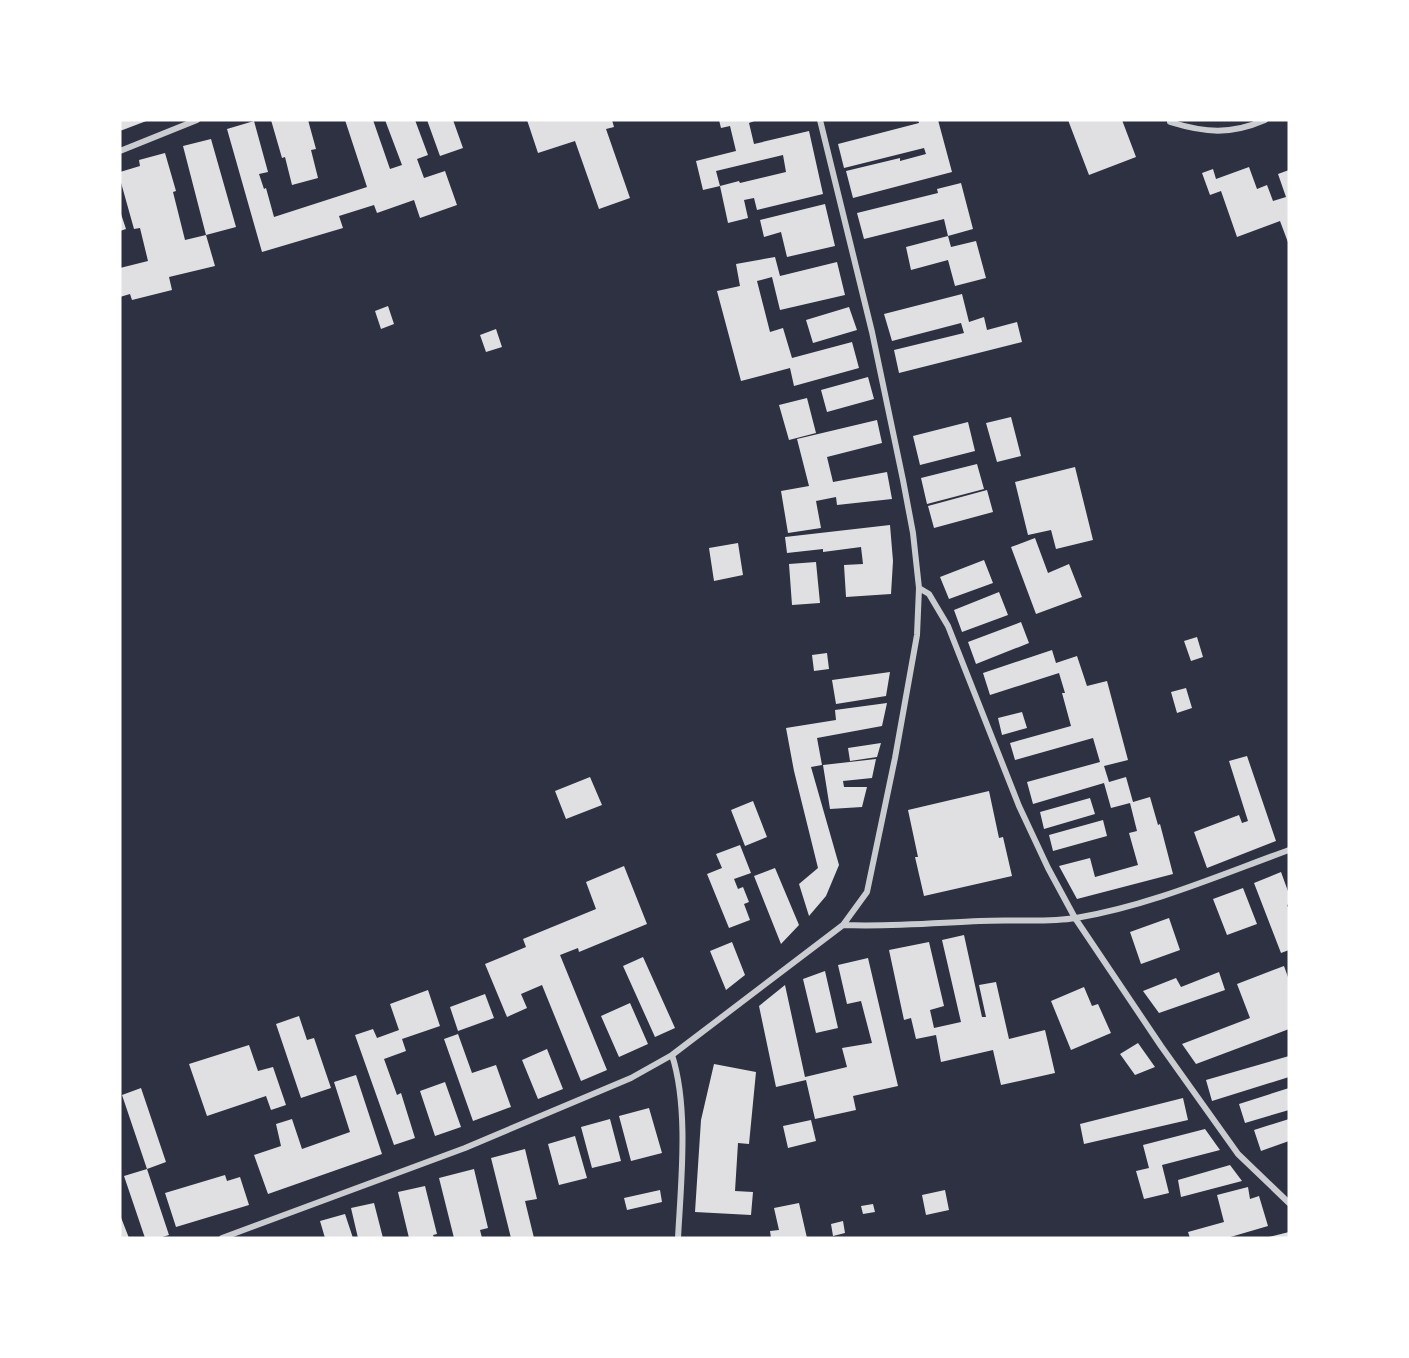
<svg xmlns="http://www.w3.org/2000/svg" width="1409" height="1358" font-family="Signika,sans-serif">
<style>
.building{fill:#e0e0e3}
.lines{fill:none;stroke-linecap:round;stroke-linejoin:round}
.minor{stroke:#caccd0;stroke-width:6}
</style>
<rect width="100%" height="100%" fill="#2d3142"/>
<!-- building -->
<path class="building" d="M120 120H149L120 131Z
M271 120H308L316 149 311 150 318 178 292 185 285 157 282 158Z
M345 120H373L390 169 402 165 385 120H415L428 155 417 159 424 178 445 171 457 205 420 218 414 200 377 213 374 205 339 216 343 228 262 252 227 129 254 121 268 172 259 174 264 189 266 188 274 217 367 187Z
M427 120H453L463 148 440 156Z
M527 120H612L614 127 606 129 630 198 599 209 575 141 538 153Z
M719 120H757L749 123 754 144 809 131 823 194 757 210 754 198 744 200 748 218 728 223 720 186 739 181 740 183 786 172 783 155 716 171 720 186 703 190 696 161 736 151 730 126 721 128Z
M918 120H938L952 172 853 198 846 171 900 158V161L926 154 924 148 844 168 838 144 919 123Z
M1068 120H1122L1136 157 1089 175Z
M211 139 236 227 206 235 183 146Z
M165 153 176 191 173 192 185 240 206 235 215 266 169 277 172 290 132 300 130 294 120 297V268L148 261 140 228 134 229 120 179V172L140 166 139 160Z
M1249 167 1257 189 1267 185 1273 201 1286 197 1278 174 1289 170V245L1280 221 1237 237 1221 191 1210 195 1202 173 1213 169 1216 179Z
M961 183 973 229 948 236 944 219 864 239 857 213 938 193 937 189Z
M825 204 835 246 787 257 781 232 764 237 760 220Z
M120 211 126 229 120 231Z
M948 236 951 247 976 241 986 278 955 286 948 260 911 270 906 247Z
M775 257 780 276 837 262 845 295 780 310 772 277 757 281 770 332 783 328 792 358 852 342 859 368 794 386 790 368 741 381 717 291 740 286 736 264Z
M962 294 969 322 984 317 987 330 1017 322 1022 342 899 373 894 350 964 333 961 323 892 341 884 314Z
M388 306 394 324 381 329 375 311Z
M849 307 857 330 813 343 806 320Z
M496 329 502 347 486 352 480 335Z
M868 377 874 399 827 412 821 390Z
M807 398 816 433 789 440 779 405Z
M1011 417 1021 456 997 462 986 423Z
M877 420 882 443 827 457 833 482 887 472 892 499 837 505 836 497 816 501 821 528 788 533 781 491 809 486 797 439Z
M968 422 975 451 920 465 913 436Z
M977 464 984 489 927 504 921 478Z
M1075 467 1093 540 1056 549 1051 530 1028 535 1015 482Z
M987 490 993 512 934 528 928 506Z
M890 525 893 561 891 594 846 597 844 565 863 564 861 547 823 552V549L787 553 785 537Z
M1035 538 1048 573 1069 564 1082 597 1036 614 1011 547Z
M738 543 743 575 714 581 709 548Z
M984 560 993 583 949 599 940 577Z
M816 562 820 603 792 605 789 564Z
M999 592 1008 615 962 632 954 610Z
M1021 622 1029 643 976 664 968 642Z
M1197 637 1203 657 1191 661 1184 641Z
M1052 650 1056 663 1077 656 1087 686 1107 681 1128 760 1104 766 1109 782 1126 777 1133 802 1150 797 1158 825 1160 824 1173 874 1077 899 1059 866 1090 858 1095 877 1138 865 1129 833 1137 831 1130 803 1111 808 1104 783 1033 804 1027 782 1100 762 1093 738 1015 760 1010 743 1071 726 1062 693H1065L1059 673 990 695 983 673Z
M827 653 829 669 814 671 812 655Z
M890 672 886 696 836 704 832 680Z
M1186 688 1192 708 1177 713 1171 692Z
M887 703 882 726 817 738 822 765 811 767 839 865 826 896 809 916 799 884 818 868 794 771 786 728 836 720 835 710Z
M1022 712 1027 728 1002 735 998 718Z
M881 743 877 757 850 761 848 748Z
M1247 756 1276 841 1207 868 1194 832 1239 815 1242 823 1248 821 1229 761Z
M876 759 872 778 843 781 844 787H867L862 807 830 809 823 765Z
M590 777 602 805 566 819 555 791Z
M989 791 999 838 1003 837 1012 876 924 896 915 857H918L908 810Z
M1090 798 1095 814 1044 829 1040 812Z
M753 801 767 837 745 846 731 810Z
M1103 820 1107 836 1053 851 1049 835Z
M740 845 751 873 734 879 738 889 743 887 749 902 744 904 750 920 729 928 707 874 722 868 716 854Z
M624 866 647 924 579 952 578 948 560 955 607 1070 581 1081 542 985 521 994 527 1008 507 1017 485 964 526 947 523 939 596 909 586 882Z
M775 868 799 925 781 944 754 876Z
M1281 872 1289 894V904L1287 905 1289 910V950L1281 953 1254 883Z
M1243 888 1257 924 1227 935 1213 899Z
M1169 918 1180 950 1141 964 1130 932Z
M964 935 982 1017H986L979 985 996 982 1009 1039 1045 1030 1055 1073 1001 1085 993 1050 941 1062 936 1035 916 1039 911 1018 904 1020 889 950 929 942 944 1006 930 1010 934 1028 961 1022 942 940Z
M732 942 745 975 726 990 710 951Z
M643 957 675 1028 655 1037 623 966Z
M868 958 898 1086 853 1096 856 1110 815 1119 806 1080 776 1087 759 1006 785 985 805 1077 847 1067 842 1048 872 1043 861 1001 847 1004 838 965Z
M1284 966 1289 980V1029L1196 1064 1182 1044 1250 1018 1237 984Z
M825 971 838 1028 816 1033 803 979Z
M1219 972 1225 990 1159 1013 1143 991 1176 978 1181 987Z
M1084 987 1092 1006 1098 1004 1111 1033 1071 1050 1051 1001Z
M428 990 440 1026 402 1039 406 1051 384 1059 397 1095 401 1093 415 1138 394 1145 355 1035 373 1029 377 1038 399 1030 390 1004Z
M485 994 494 1018 458 1031 450 1007Z
M630 1003 648 1044 619 1057 601 1016Z
M299 1016 307 1040 314 1038 331 1088 301 1098 276 1024Z
M458 1034 472 1073 496 1065 511 1107 473 1121 444 1039Z
M1138 1043 1155 1067 1135 1075 1120 1054Z
M249 1045 258 1071 273 1067 286 1105 271 1110 266 1096 207 1116 189 1064Z
M547 1049 563 1089 538 1099 522 1060Z
M1289 1056V1077L1212 1101 1206 1080Z
M714 1064 756 1072 749 1144 738 1143 735 1191 753 1192 751 1215 695 1212 701 1120Z
M356 1075 382 1154 268 1194 254 1155 281 1146 276 1124 292 1119 302 1149 350 1132 334 1082Z
M445 1082 461 1127 435 1136 420 1091Z
M141 1088 166 1162 147 1169 122 1095Z
M1289 1088V1110L1245 1123 1239 1104Z
M1183 1098 1188 1120 1084 1144 1080 1124Z
M649 1108 662 1153 631 1161 619 1116Z
M610 1119 621 1161 592 1168 581 1127Z
M1289 1119V1141L1261 1151 1254 1130Z
M811 1120 816 1141 788 1148 783 1126Z
M1205 1129 1220 1150 1162 1165 1169 1193 1144 1199 1136 1171 1149 1168 1143 1145Z
M575 1136 587 1178 559 1185 548 1144Z
M525 1149 537 1199 525 1201 534 1238H511L491 1158Z
M1230 1165 1242 1181 1181 1197 1178 1180Z
M147 1169 169 1235 159 1238H145L124 1176Z
M474 1169 488 1228 480 1230 482 1238H454L439 1178Z
M225 1175 227 1181 240 1177 249 1205 176 1227 165 1193Z
M425 1186 437 1234 433 1235 434 1238H409L398 1192Z
M1248 1187 1250 1199 1259 1196 1268 1226 1227 1238H1190L1188 1232 1224 1222 1217 1195Z
M660 1190 662 1202 627 1210 624 1198Z
M945 1190 949 1210 926 1215 922 1195Z
M374 1203 383 1238H358L351 1208Z
M799 1203 807 1238H771L770 1231 779 1230 774 1208Z
M873 1204 875 1212 863 1214 861 1206Z
M345 1214 353 1238H325L320 1221Z
M120 1215 129 1238H120Z
M843 1221 845 1233 833 1236 831 1224Z
M1289 1232V1238H1269V1237Z"/>
<g class="lines">
<!-- minor -->
<path class="minor" d="M1170 122C1206 133 1230 135 1265 120
M120 151 197 120
M919 588 929 594 948 626 1019 806 1048 868 1075 918 1161 1046 1238 1154 1289 1203
M843 925C889 927 934 923 980 921 1012 919 1045 923 1076 918 1149 906 1220 875 1289 850
M672 1055C689 1108 681 1182 678 1238
M222 1238 465 1148 631 1078 672 1055 843 925 867 892 895 758 917 635 919 588 913 533 903 480 872 332 820 120"/>
</g>
<!-- border -->
<rect width="1409" height="1358" fill="none" stroke="#ffffff" stroke-width="243"/>
</svg>
